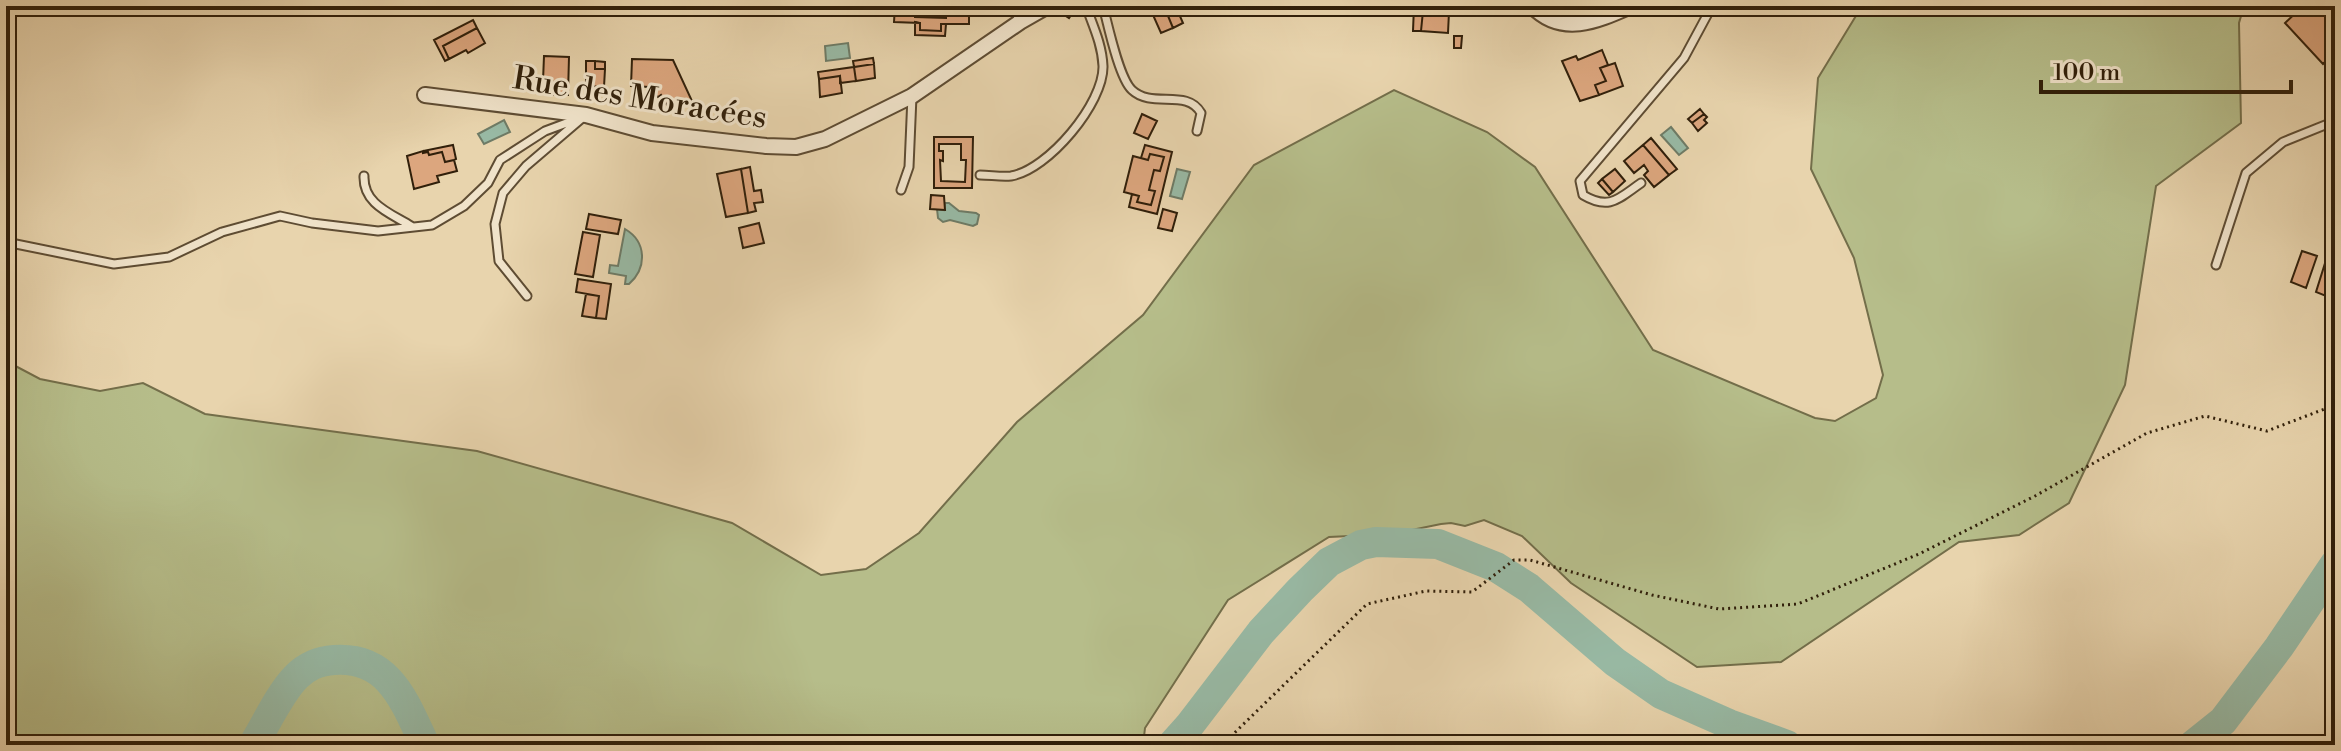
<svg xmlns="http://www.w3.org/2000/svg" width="2341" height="751" font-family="'Libre Bodoni',serif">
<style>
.green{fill:#b6bd8a;stroke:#736e4a;stroke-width:2}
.water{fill:#98b9a4;stroke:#6e7b66;stroke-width:2}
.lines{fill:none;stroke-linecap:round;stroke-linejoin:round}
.river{stroke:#98b9a4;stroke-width:30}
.building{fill:#dca67e;stroke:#301f0a;stroke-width:2;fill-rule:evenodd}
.lane-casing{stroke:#5e4c33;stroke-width:11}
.street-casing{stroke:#5e4c33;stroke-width:18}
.path{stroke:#301f0a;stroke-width:3;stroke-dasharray:2 4;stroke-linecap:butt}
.lane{stroke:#f0e3ca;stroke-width:7}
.street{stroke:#f0e3ca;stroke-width:14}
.labels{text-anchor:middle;stroke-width:6;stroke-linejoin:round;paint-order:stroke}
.street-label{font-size:32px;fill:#301f0a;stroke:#f0e3ca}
</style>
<rect width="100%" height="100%" fill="#e8d4ad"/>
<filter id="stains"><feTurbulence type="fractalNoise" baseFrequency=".0025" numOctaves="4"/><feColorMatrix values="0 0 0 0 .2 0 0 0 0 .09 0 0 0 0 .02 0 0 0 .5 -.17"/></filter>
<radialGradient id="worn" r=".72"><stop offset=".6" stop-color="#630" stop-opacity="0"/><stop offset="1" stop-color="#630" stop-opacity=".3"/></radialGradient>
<!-- green -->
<path class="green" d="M1862 6H2244L2239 23 2241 123 2156 186 2125 385 2069 503 2019 535 1959 542 1781 662 1697 667 1571 583 1522 536 1484 520 1465 526 1451 523 1441 524 1392 534 1329 537 1228 600 1145 728 1143 745H6V361L40 379 100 391 143 383 205 414 477 451 732 523 821 575 866 569 919 533 1017 422 1143 315 1254 165 1394 90 1487 132 1535 167 1653 350 1815 418 1835 421 1876 398 1883 375 1854 258 1811 169 1818 78Z"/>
<!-- water -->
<path class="water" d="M848 43 850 58 826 61 825 46Z
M504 120 510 132 484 144 478 134Z
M1671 127 1688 148 1679 155 1661 135Z
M1177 169 1190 172 1182 199 1170 196Z
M945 203H949L959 211 976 213 979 215 977 224 973 226 950 220 943 222 938 218 937 209 944 210Z
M625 229C647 242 647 268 629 284H625L626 276 609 273 610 265 618 266Z"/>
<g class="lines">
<!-- river -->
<path class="river" d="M253 745C265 726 280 693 296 677 307 666 318 661 334 660 390 656 405 703 425 745
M1172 745 1189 726 1261 632 1300 590 1329 562 1361 545 1376 542 1438 544 1496 567 1529 588 1615 662 1661 694 1729 724 1787 745
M2193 745 2223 721 2279 647 2335 564"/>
</g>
<!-- building -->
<path class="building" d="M895 6H915V17L946 18 947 6H969V24H941V31L920 30V23L894 22Z
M915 6 946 7V18L915 17Z
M1064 6 1075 9 1069 18 1060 12Z
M1149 6H1177L1166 11 1173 28 1161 33Z
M1177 6 1195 7 1179 14 1183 23 1173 28 1166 11Z
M1414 6H1450L1449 12 1423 11 1421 31H1413Z
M2303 6H2328L2335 13V52L2323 64 2285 23Z
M1423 11 1449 12 1448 33 1421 31Z
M473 20 477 28 443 46 449 59 445 61 434 40Z
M915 22 920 23V30L941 31V24H946L945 36 915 35Z
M477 28 485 43 468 53 466 50 449 59 443 46Z
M1454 36H1462L1461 48H1454Z
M1602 50 1608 65 1600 68 1606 81 1595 85 1599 95 1580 101 1562 61 1576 56 1578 60Z
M544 56 569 57 568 95H554L555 82 543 81Z
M873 58 874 64 854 67 853 61Z
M632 59 673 60 692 101 671 112 661 95 658 97 649 91V87L631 86Z
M586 61H595V69H605L604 87 586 86Z
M595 61 605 62V69H595Z
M1615 63 1623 86 1599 95 1595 85 1606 81 1600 68Z
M874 64 875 78 856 81 854 67Z
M854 67 856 81 840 83V76L819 79 818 72Z
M840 76 842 93 820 97 819 79Z
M1700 109 1704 114 1692 123 1688 119Z
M1142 114 1157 121 1148 139 1134 133Z
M1704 114 1707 117 1704 120 1707 123 1698 131 1692 123Z
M934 137H973L972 188H934ZM939 144H961V160H966L965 182 941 181 940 160 943 161V151H939Z
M1651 138 1677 169 1669 175 1643 145Z
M453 145 456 159 454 160 445 162 442 152 429 155 428 152 423 153V151Z
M1145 145 1172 152 1157 214 1129 207 1132 194 1139 196 1137 202 1151 205 1155 191 1149 190 1154 170 1160 171 1164 157 1150 154 1148 160 1141 158Z
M1643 145 1669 175 1654 187 1644 175 1648 171 1644 165 1634 173 1624 161Z
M423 151V153L428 152 429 155 442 152 445 162 454 160 457 171 437 176 439 182 414 189 407 156Z
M1150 154 1164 157 1160 171 1154 170 1149 190 1155 191 1151 205 1137 202 1139 196 1124 192 1133 156 1148 160Z
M750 167 754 191 761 190 763 202 754 203 756 211 748 213 741 169Z
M741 169 748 213 726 217 717 174Z
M1615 169 1625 181 1613 192 1602 179Z
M1602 179 1613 192 1609 195 1598 183Z
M931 195 944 196 945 210 930 209Z
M1163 209 1177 213 1172 231 1158 228Z
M589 214 621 220 618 234 586 229Z
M759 223 764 243 743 248 739 228Z
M583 232 600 235 593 277 575 274Z
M2302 251 2317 256 2306 288 2291 282Z
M2326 260 2335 263V295L2327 292 2326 296 2316 292Z
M578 279 611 284 606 319 596 318 599 296 576 292Z
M586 294 599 296 596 318 582 316Z"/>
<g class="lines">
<defs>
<path id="lane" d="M1013 6 1020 22
M1103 6C1108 25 1119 78 1132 90 1152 109 1187 88 1201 113L1197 131
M980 175C990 175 1001 177 1011 176 1048 170 1104 103 1103 66 1102 44 1093 26 1086 6
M364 176C363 204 390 213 411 226
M1641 183C1619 198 1610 211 1583 195L1580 181 1684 58 1712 6
M901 190 909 167 912 96
M6 242 114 264 169 257 222 232 280 216 312 223 378 231 432 225 464 206 488 183 500 160 545 131 580 118
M2216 265 2246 173 2283 142 2335 121
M527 296 499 261 495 224 503 193 526 166 581 119"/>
<path id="street" d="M1532 6C1562 37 1597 21 1631 6
M425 95 586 115 652 133 766 146 796 147 825 139 912 96 1020 22 1048 6"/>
</defs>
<!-- lane casing -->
<use href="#lane" class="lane-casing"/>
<!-- street casing -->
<use href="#street" class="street-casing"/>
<!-- path -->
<path class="path" d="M1222 745 1367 604 1426 591 1472 592 1514 560H1530L1652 595 1719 609 1798 604 1919 554 2035 496 2147 433 2205 416 2267 431 2335 405"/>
<!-- lane -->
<use href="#lane" class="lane"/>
<!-- street -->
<use href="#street" class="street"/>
</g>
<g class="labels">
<!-- street labels -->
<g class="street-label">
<text transform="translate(640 97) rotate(9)" y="11">Rue des Moracées</text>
</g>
</g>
<!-- margin -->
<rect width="2341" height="751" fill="none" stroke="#e8d4ad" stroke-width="32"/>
<rect x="8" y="8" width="2325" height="735" fill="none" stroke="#301f0a" stroke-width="4"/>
<rect x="16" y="16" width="2309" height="719" fill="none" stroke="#301f0a" stroke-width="2"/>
<!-- scale -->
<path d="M2041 80v12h250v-12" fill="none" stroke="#301f0a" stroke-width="4"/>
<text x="2053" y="80" font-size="24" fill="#301f0a" stroke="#f0e3ca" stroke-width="6" paint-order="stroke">100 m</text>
<rect width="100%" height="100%" filter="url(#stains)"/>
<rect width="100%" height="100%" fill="url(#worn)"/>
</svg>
